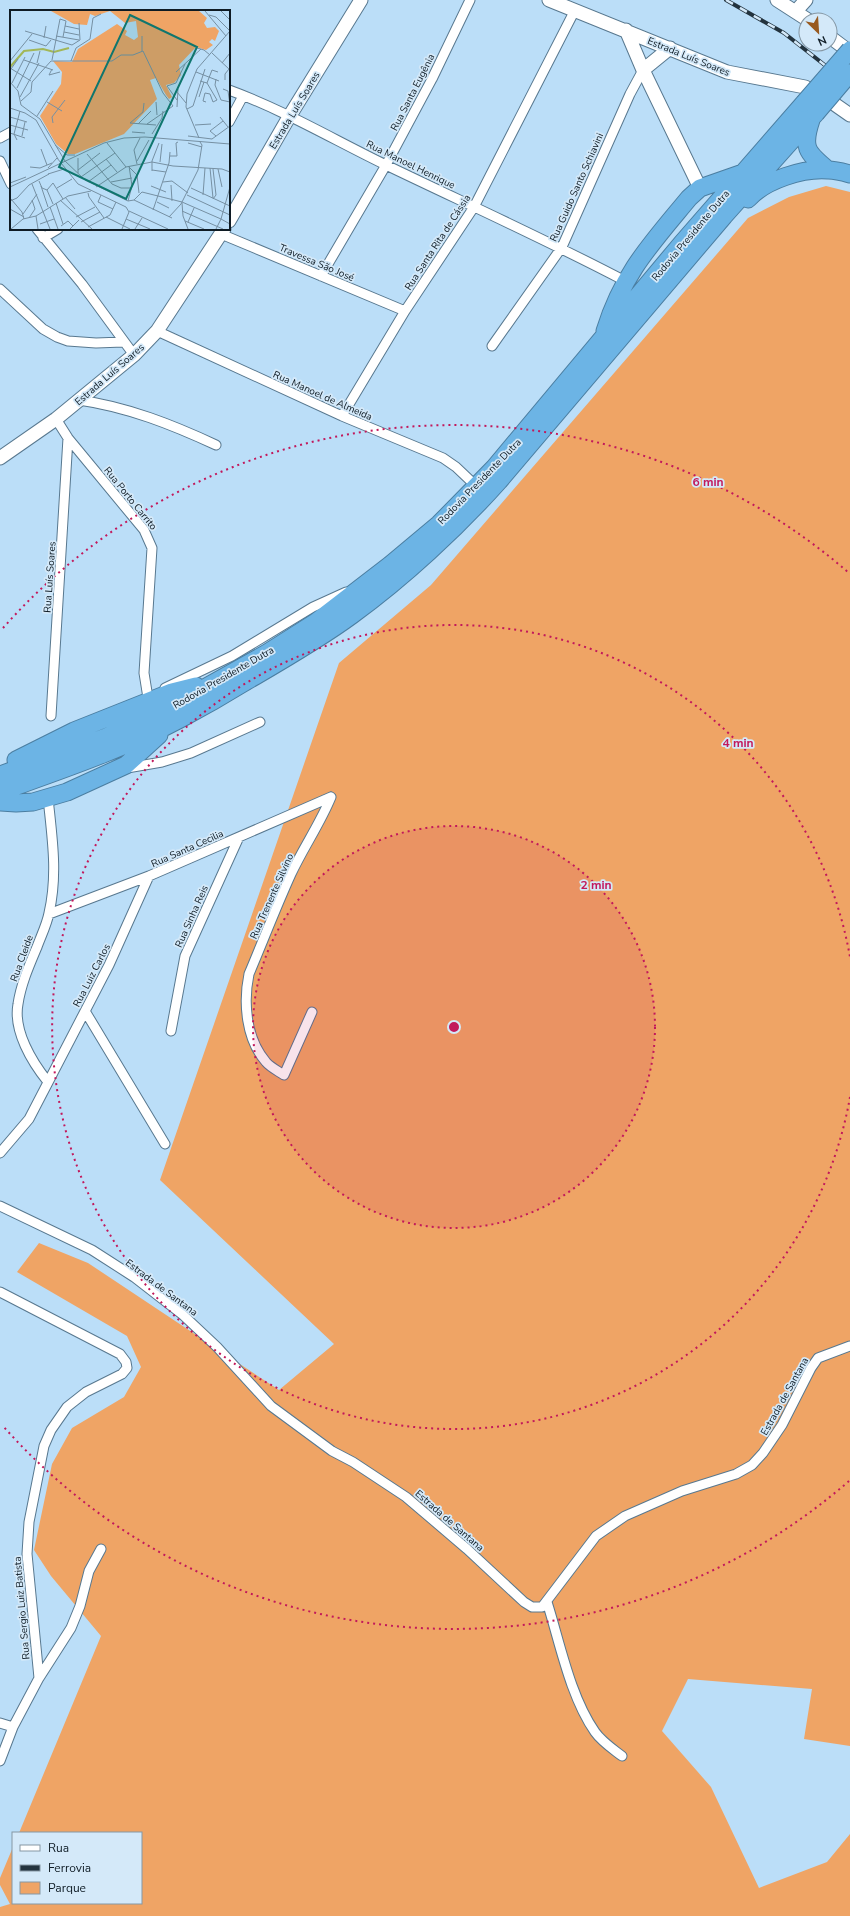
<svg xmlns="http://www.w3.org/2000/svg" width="850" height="1916" font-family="'Nunito Sans',sans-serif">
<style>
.green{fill:#efa465}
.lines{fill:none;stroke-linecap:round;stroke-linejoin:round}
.street-casing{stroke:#58788f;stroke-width:11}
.secondary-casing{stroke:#58788f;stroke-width:15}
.highway-casing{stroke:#4b7ea1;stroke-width:19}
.street{stroke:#fff;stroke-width:9}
.secondary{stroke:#fff;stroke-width:13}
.highway{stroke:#6cb4e5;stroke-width:17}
.rail-casing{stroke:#23333e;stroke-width:4}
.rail{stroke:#d4e9f9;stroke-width:2.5;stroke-dasharray:8;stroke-linecap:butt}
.highway-bridge-casing{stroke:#4b7ea1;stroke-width:19;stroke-linecap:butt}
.highway-bridge{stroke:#6cb4e5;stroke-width:17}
.ring{fill:none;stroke:#c2185b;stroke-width:2;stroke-dasharray:2 4}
.labels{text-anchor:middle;stroke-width:3.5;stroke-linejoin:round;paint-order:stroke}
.street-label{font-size:10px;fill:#0e1b24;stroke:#d4e9f9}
.inset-river{fill:none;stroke:#a2b758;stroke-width:2}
.inset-road{fill:none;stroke:#7690a3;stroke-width:1}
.view{fill:#0f766e;fill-opacity:0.15;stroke:#0f766e;stroke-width:2}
.inset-edge{fill:none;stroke:#0e1b24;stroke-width:2}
.centre{fill:#c2185b;stroke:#d4e9f9;stroke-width:2}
.ring-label{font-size:12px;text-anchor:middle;font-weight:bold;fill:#c2185b;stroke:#d4e9f9;stroke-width:3.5;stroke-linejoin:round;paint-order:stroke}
</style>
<rect width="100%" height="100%" fill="#bbdef8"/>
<!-- green -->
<path class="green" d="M826 186 850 192V1746L804 1739 812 1689 688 1679 662 1731 711 1787 759 1888 827 1862 850 1834V1916H0V1907L10 1904 0 1885V1878L13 1847V1903H141V1833H19L101 1636 51 1576 34 1550 52 1464 72 1428 124 1397 141 1367 127 1336 17 1272 39 1243 88 1263 279 1390 334 1344 160 1180 339 663 431 585 748 218 789 197Z"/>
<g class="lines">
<defs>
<path id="street" d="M229 90C284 110 336 141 388 166 467 204 547 240 625 281
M229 122 243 96
M0 138 11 132
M0 161 11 184
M37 229 82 284 134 355
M221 234 405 311
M43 238 58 229
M321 276 386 165 432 79 470 0
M0 289 43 329 57 337 68 341 96 343 123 342
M157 331 342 416 443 458 456 467 476 486
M492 346 562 247 630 94 643 70
M79 400C128 407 173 425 216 445
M342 416 405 311 474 207 575 10
M56 419 68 438 144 530 152 548 144 673 148 698
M165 688 232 656 313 607 346 592
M51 716 68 438
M127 768 162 762 191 753 260 722
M49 914 149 876 331 797
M85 1011 165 1144
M312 1012 284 1075C278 1071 270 1067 266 1062 246 1039 243 1003 249 974 263 941 276 907 291 874 303 848 320 824 331 797
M171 1031 185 956 239 837
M48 1082C32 1062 13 1031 18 1004 21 984 29 966 37 947 41 936 47 924 49 913 58 874 52 837 48 798
M0 1153 29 1119 109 965 149 876
M0 1206 92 1250 134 1277 183 1315 217 1347 271 1406 332 1451 353 1462 406 1497 467 1549 524 1602 532 1607H542L596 1536 625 1516 682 1491 736 1474 752 1465 763 1453 782 1425 811 1368 818 1358 850 1346
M0 1292 120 1354 126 1362 127 1368 122 1374 86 1392 67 1407 51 1430 44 1446 29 1522 27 1554 39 1678
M547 1602C560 1643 570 1696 595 1732 602 1742 613 1749 622 1756
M0 1723 13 1727
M0 1761 13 1727 39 1678 71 1628 80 1606 89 1571 101 1549"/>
<path id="secondary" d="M549 0 727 72 805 87 820 94 850 115
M777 0 808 20
M796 11 806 0
M626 30 643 70 700 188
M830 37 850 52
M643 70 670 48
M229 221 289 117 361 0
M0 458 56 419 134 355 157 331 224 229"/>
<path id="highway" d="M811 120C802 147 806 152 828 170
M748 199C765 180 803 168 828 170 836 170 843 172 850 174
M605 331C623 273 651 244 689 198L700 188 740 174
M16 760 74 731 172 692 196 686
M0 775 106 737 167 709 267 653 316 622 390 565 439 524 494 468 682 243 804 103
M0 792C61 770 124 749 182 718 203 707 224 695 245 682 281 661 318 640 352 615 403 578 457 528 499 481L724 216 816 113
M0 802 16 803 33 802 67 792 126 765 159 735"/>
</defs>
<!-- street casing -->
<use href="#street" class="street-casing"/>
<!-- secondary casing -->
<use href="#secondary" class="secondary-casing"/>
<!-- highway casing -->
<use href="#highway" class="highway-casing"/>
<!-- street -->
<use href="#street" class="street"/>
<!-- secondary -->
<use href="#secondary" class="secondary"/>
<!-- highway -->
<use href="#highway" class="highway"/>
<defs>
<path id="rail" d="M726 0 784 33 850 85"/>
</defs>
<!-- rail casing -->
<use href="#rail" class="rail-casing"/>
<!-- rail -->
<use href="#rail" class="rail"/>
<defs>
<path id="highway-bridge" d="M804 103 850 50
M816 113 850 73"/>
</defs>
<!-- highway-bridge casing -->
<use href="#highway-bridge" class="highway-bridge-casing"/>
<!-- highway-bridge -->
<use href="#highway-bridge" class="highway-bridge"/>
</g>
<!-- distance rings -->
<circle cx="454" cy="1027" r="201" fill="#c2185b" fill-opacity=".12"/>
<g class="ring">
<circle cx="454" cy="1027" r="201"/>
<path d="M850 1097A402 402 0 1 1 850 957"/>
<path d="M849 1481A602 602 0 0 1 3 1426M3 628A602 602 0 0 1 849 573"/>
</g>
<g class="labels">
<!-- street labels -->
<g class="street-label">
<text transform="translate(689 56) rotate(22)" y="4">Estrada Luís Soares</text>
<text transform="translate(412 92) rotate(-63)" y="4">Rua Santa Eugênia</text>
<text transform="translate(294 110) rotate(-59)" y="4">Estrada Luís Soares</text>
<text transform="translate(411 164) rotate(26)" y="4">Rua Manoel Henrique</text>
<text transform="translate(576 187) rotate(-66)" y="4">Rua Guido Santo Schiavini</text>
<text transform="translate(690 235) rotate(-50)" y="4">Rodovia Presidente Dutra</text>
<text transform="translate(437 242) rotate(-57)" y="4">Rua Santa Rita de Cássia</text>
<text transform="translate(317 262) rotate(23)" y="4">Travessa São José</text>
<text transform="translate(109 374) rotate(-41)" y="4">Estrada Luís Soares</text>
<text transform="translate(323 395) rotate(24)" y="4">Rua Manoel de Almeida</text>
<text transform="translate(479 481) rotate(-46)" y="4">Rodovia Presidente Dutra</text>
<text transform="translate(131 498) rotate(51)" y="4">Rua Porto Carrito</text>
<text transform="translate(49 577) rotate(-86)" y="4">Rua Luís Soares</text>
<text transform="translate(223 677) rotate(-30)" y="4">Rodovia Presidente Dutra</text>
<text transform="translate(187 848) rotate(-24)" y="4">Rua Santa Cecilia</text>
<text transform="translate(271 896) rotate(-66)" y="4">Rua Trenente Silvino</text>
<text transform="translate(191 916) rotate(-66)" y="4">Rua Sinha Reis</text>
<text transform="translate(21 958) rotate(-70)" y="4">Rua Cleide</text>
<text transform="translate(91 975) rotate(-63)" y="4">Rua Luiz Carlos</text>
<text transform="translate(162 1287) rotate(37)" y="4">Estrada de Santana</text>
<text transform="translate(784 1396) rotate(-61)" y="4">Estrada de Santana</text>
<text transform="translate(450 1520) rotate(41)" y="4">Estrada de Santana</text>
<text transform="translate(21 1608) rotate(-95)" y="4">Rua Sergio Luiz Batista</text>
</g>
</g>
<!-- overview -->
<g transform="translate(10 10)">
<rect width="220" height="220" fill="#bbdef8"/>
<path d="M41 1H189L197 8 194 13 197 18 205 17 209 21 205 31 202 29 199 32 203 35 196 40 186 37 169 55 171 65 164 73 156 75 162 87 159 89 156 85 146 68 140 70 147 89 114 124 65 144H58L46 134 30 106 51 74 52 62 43 51 62 52 68 39 107 14 117 21 115 25 124 30 128 27 126 11 115 13 100 1 85 6 80 4 77 15 64 14Z" fill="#efa465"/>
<path class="inset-river" d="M0 57 14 41 33 39 44 42 59 38"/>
<path class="inset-road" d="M195 1 216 26M211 1 220 10M199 5 206 7 220 21M55 16 69 19M15 21 62 35 70 30 69 13M54 22 69 25M46 26 69 30M132 26V41M34 28 36 16M19 30 36 36 41 30M187 38 194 40 200 45M202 43 220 60M14 50 43 60M42 50 50 9 56 11 53 27M0 51 22 24M61 51 66 38 80 29 83 8 91 4M27 53 30 41M212 53 220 43M0 58 21 71M1 59 8 49M42 59 39 65 50 62M166 62 191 39M186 62 209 71M206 69 205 75 211 90 220 92M215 70V64L219 59M190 71 197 73 202 60 208 62M0 72 8 81 11 95 30 109 55 151 75 170 118 191 124 190 132 182 172 192 211 209 206 219M2 73 15 47M7 78 24 43M213 79 218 81 220 95M167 82 176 93M10 87 29 53M189 87 194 72M167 90 157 76 166 73 175 54M11 91 21 82 22 72 41 51H102L111 45H123L133 41 153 83 163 96M37 92 52 101M146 92 147 105M196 92 193 91 195 83 200 84 203 92 207 90 197 73M167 97 168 79M0 98 15 103 26 110 48 149M177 99 183 96 195 59M27 106 43 81M0 107 17 112M210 107 218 117M43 113 42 107 55 90M120 113 133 102 134 93M120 113 146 115M128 114 141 101M137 114 163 96M0 115 18 120M185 115 201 114M122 122 135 123M0 123 15 128M142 124 152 108 153 101M12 126 15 112M178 126 202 129 220 116M206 126 200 121 213 111M189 128 176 97 177 84 187 59 220 21M7 130 4 124 10 101M97 133 116 157M178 133 192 137M45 135 57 145H65M31 139 37 155M77 144 102 174 111 178H122M160 146H167L166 133 168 132M68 148V163M96 149 107 162M127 151 139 130M150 152 152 134M127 154 124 140 130 128M20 157 30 158 42 153M119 157 127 165 129 183M38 158 47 148 68 174 116 197 119 202 112 219M200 158 203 188M208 159 212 177M68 160 90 143M142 160 156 162M142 161V151L149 133M38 164 54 159M71 167 105 143M29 171 32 178 37 180 43 194M78 172 101 155M101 172 122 168M153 172 162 171 178 183M0 173 16 167M22 174 40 219M161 175 162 191M31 176 38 197M141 176 156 182M0 177 94 133 114 128 135 127 220 134M86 177 116 157 142 152 163 156 212 159 220 162M220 177 211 209 220 214M47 178 62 169M181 178 220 196M37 180 43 173 53 189M78 183 79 187 94 208M91 185 88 192 103 199M177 185 220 205M193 185 195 158M55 187 65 199M1 189 12 202 14 209M203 189 206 185 203 159M50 190 82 219M124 190 162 208M0 191 7 188 19 175 39 164M118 191 122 176 119 156M147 192 159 198M46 193 53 214M172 193 173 206 178 219M171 194 188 160 192 135 190 132M40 197 48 219M0 199 14 207M143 200 159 153 160 142M119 201 158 219M172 201 213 219M13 204 27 184M26 206 28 219M66 207 85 197M96 207 120 219M159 207 171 194M19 208 25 199 22 190M116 209 140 219M175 211 194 219M71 212 90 202M178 212 184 198M30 214 44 209M51 216 58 211 63 216M78 217 100 205 106 192M1 219 13 209 26 206 58 186 81 181M60 219 69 210M125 219 132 208"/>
<path class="view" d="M120 5 187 37 116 189 49 157Z"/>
<rect width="220" height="220" class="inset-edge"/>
</g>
<circle cx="454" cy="1027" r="6" class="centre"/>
<g class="ring-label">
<text x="708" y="486">6 min</text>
<text x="738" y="747">4 min</text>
<text x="596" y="889">2 min</text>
</g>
<!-- legend -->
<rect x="12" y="1832" width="130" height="72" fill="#d4e9f9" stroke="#8597a4"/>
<rect x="20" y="1845" width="20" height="6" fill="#ffffff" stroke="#8597a4"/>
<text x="48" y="1852" font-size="12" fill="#0e1b24">Rua</text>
<rect x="20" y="1865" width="20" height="6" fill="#23333e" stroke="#8597a4"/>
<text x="48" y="1872" font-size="12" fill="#0e1b24">Ferrovia</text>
<rect x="20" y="1882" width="20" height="12" fill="#efa465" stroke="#8597a4"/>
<text x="48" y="1892" font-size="12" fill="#0e1b24">Parque</text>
<!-- north arrow -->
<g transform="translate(818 32) rotate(155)"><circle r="19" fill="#d4e9f9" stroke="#8597a4"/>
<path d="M0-3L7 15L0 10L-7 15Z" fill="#985a20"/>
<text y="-6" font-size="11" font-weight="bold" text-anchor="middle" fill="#0e1b24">N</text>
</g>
</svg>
